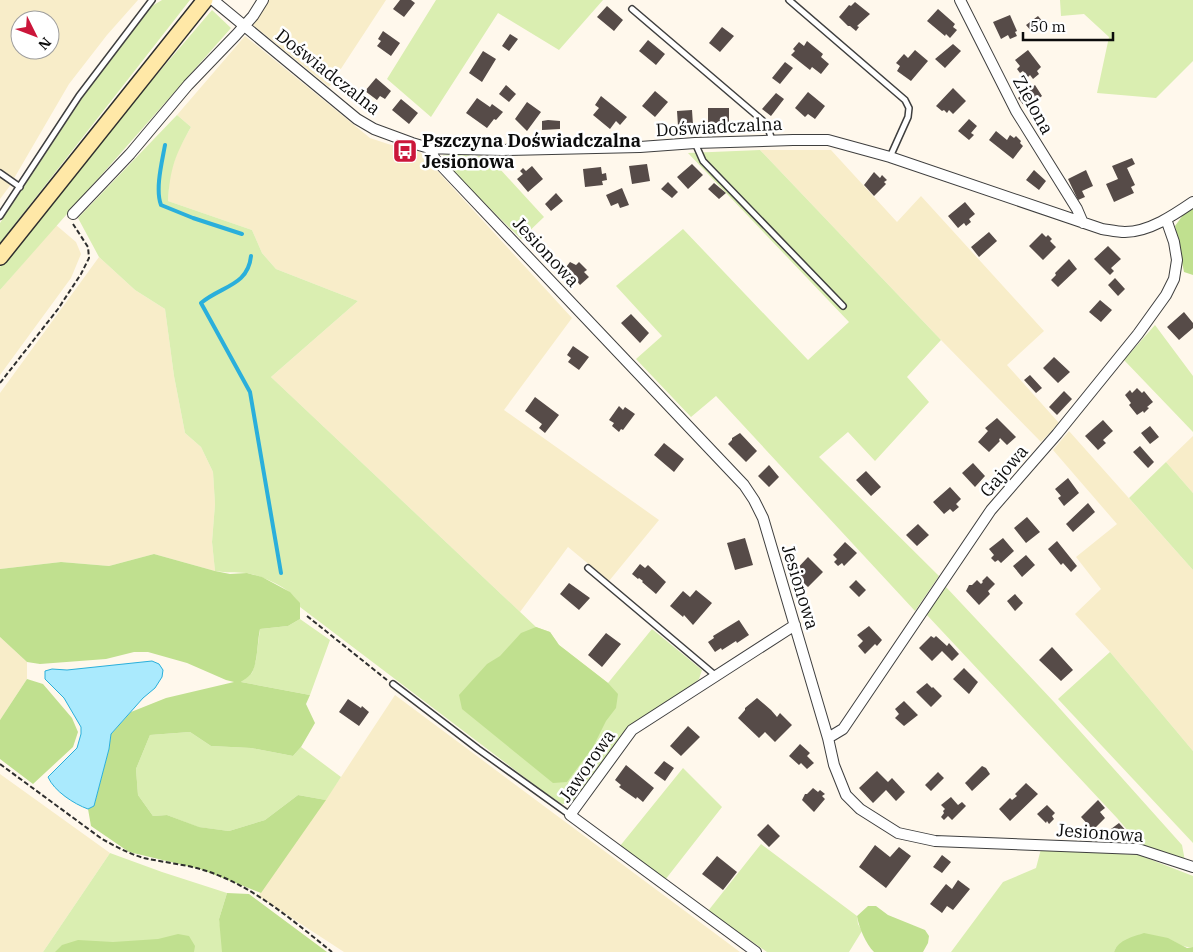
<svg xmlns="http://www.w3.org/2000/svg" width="1193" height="952" font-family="'IBM Plex Serif',serif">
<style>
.farmland{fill:#f8edc9;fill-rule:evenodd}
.green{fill:#daeeb1}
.forest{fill:#c0e08f}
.water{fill:#aaeafd;stroke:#2aafdb}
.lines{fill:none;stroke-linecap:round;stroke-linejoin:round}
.stream{stroke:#2aafdb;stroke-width:4}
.building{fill:#564b48}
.service-casing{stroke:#3f3f3f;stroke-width:8}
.minor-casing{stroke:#3f3f3f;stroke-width:12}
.secondary-casing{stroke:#2e2e2e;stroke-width:18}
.path{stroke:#2e2e2e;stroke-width:2;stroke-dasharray:5 2.5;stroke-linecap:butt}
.service{stroke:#fff;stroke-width:5}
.minor{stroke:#fff;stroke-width:10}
.secondary{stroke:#ffe8a7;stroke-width:15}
.labels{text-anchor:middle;stroke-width:5;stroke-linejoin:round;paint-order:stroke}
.street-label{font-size:18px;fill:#0c0c0c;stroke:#fff}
.poi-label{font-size:18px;font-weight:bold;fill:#0c0c0c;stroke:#fff;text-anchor:start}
</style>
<rect width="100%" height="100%" fill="#fff8ec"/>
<!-- farmland -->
<path class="farmland" d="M0 0H138L107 35 69 84 9 187 0 199ZM20 20H50V50H20Z
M267 0H386L329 87 252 24Z
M245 36 370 138 388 144 420 152 572 318 504 410 659 520 609 581 568 547 520 612 271 377 358 301 276 269 262 253 252 230 168 201 169 177 178 150 191 127 177 115Z
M760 150H831L897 222 921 196 1044 331 1007 365 1059 423 1041 442 941 340Z
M56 225 76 242 81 254 71 278 0 375V290Z
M99 257 135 290 165 309 174 376 185 433 201 447 213 472 215 504 212 542 215 571 154 554 109 566 61 562 0 569V393Z
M1069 431 1193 570V751L1110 652 1075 614 1101 589 1076 557 1117 524 1053 450Z
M1193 436V493L1166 462Z
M0 637 27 662V679L0 720Z
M395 695 740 952H344L258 896 341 777Z
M0 774 110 853 43 952H0Z"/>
<!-- green -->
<path class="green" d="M162 0H190L0 243V223L83 97 152 6Z
M436 0H603L559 50 498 13 431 117 387 79Z
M1060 0H1193V61L1156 98 1097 93 1109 37 1084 14 1061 16Z
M212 10 231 28 0 290V267L124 113Z
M177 115 191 127C175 155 170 169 168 201L252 230 262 253 276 269 358 301 271 377 536 627 550 632 559 645 608 683 652 629 702 670 699 679 689 688 630 726 571 804H562L544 792 300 607C298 591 261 575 246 573 236 572 226 573 215 571L212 542 215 504 213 472 201 447 185 433 174 376 165 309 135 290 99 257 78 218Z
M760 150 941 340 907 377 929 402 875 461 848 432 819 457 939 576 915 611 716 396 691 417 636 359 662 336 616 286 683 229 808 360 849 322 688 153Z
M453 154 489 157 544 217 521 239 446 165 443 155Z
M1155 325 1193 376V432L1124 360Z
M1166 462 1193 493V570L1129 498Z
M946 587 1054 702 1182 845 1185 861 1141 846 1117 818 926 614Z
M300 619 330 640 310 695 241 682 252 673 256 660 260 629 288 626Z
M1110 652 1193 751V843L1058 699Z
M190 732 211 746 251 748 293 756 301 747 341 777 326 800 298 795 265 820 229 831 198 827 167 815 153 816 138 795 136 769 150 735Z
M683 768 722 807 665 880 620 846Z
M761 844 857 916 858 924 862 931 849 952H767L708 911Z
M1041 849 1139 855 1193 876V947C1180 949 1174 938 1162 938L1116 948 1114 952H951L1003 882 1036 868Z
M110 853 162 872 227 893 219 919 224 952H43Z"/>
<!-- forest -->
<path class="forest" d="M1193 207V275L1184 272 1175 226 1183 215Z
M154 554 215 571 230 574 247 573 262 577 290 592 300 603V619L288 626 260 629C257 642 258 664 251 674 248 677 244 680 241 682L310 695 306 704 315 723 301 747 293 756 251 748 211 746 190 732 150 735 136 769 138 795 153 816 167 815 199 827 229 831 265 820 298 795 326 800 261 893 200 869 129 852 91 826 88 809 94 806 109 749 111 734 131 712 166 698 234 682 226 680 187 663 148 652H134L106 659 40 664 27 662 0 637V569L61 562 109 566Z
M536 627 550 632 559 645 608 683 618 694 616 708 606 721 593 747 567 782 553 783 462 709 459 695 487 664 500 656 521 633Z
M27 679 43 684 72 718 78 732 73 747 33 784 0 759V720Z
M227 893 249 894 327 952H222L219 919Z
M868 906H876L888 915 925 930 929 936 928 943 923 952H874C866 944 859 928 857 916Z
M1144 933 1168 938 1187 948 1193 947V952H1114C1119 939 1133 937 1144 933Z
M178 934 189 936 195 946 194 952H55L62 945 78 940 113 942 158 939Z"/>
<!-- water -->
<path class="water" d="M152 661 159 664 163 670 162 677 155 688 143 698 111 734 109 749 94 806 88 809C74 804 54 791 48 777L77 748 81 734V727L64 698 45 679V671L52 669 67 670Z"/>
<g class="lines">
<!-- stream -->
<path class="stream" d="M165 145C162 162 155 189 161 205L193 218 242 234
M251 256C248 286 221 286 201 303L250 392 281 573"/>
</g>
<!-- building -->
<path class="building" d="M400 0H411L415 3 404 17 393 9Z
M855 2 870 14 857 26 859 27 856 31 850 26H848L839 17 849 5 851 6Z
M607 6 623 20 614 31 597 17Z
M938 9 955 24 953 27 957 30 950 38 946 34 945 36 927 21Z
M1010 15 1017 31 1015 32 1017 36 1010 39 1008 35 1001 39 993 22Z
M1038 16 1044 23 1032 32 1026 25Z
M722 27 734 36 720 52 709 43Z
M383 31 400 43 391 56 377 46 381 41 378 39Z
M510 34 518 39 509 51 502 46Z
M648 40 665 54 656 65 639 51Z
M807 41 823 54 821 57 829 64 821 74 812 67 810 70 791 55 795 51 793 49 799 42 804 46Z
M953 44 961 51 945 68 935 59Z
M915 50 928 61 911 81 897 71 900 66 896 63 904 54 908 58Z
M1028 50 1041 67 1037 71 1039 74 1033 79 1030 75 1028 77 1023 71 1020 73 1017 69 1020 66 1015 60Z
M483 51 496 59 482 82 469 73Z
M785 62 793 68 780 84 772 78Z
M376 78 391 91 385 99 380 96 377 100 365 91Z
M506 85 516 94 509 102 499 94Z
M1035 85 1042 96 1026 108 1018 98Z
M953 88 966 101 953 114 949 110 947 113 944 110 942 111 936 106Z
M655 91 668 102 655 117 642 106Z
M808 92 825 106 815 119 808 114 805 117 795 108Z
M776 93 784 99 771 116 762 109Z
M601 96 627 117 620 125 616 121 610 129 593 115 599 108 595 105Z
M477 98 490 107 492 104 503 112 496 120 494 119 487 128 466 113Z
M401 99 418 113 409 124 392 110Z
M527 102 541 112 527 131 515 119Z
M708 108H729V123H708Z
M692 110 693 125 678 126 677 111Z
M969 119 977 126 971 133 974 135 969 140 958 131Z
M548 120 560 121V129L542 130V121Z
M996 131 1007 140 1010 135 1014 138 1016 136 1021 141 1020 143 1023 146 1013 159 989 140Z
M1132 158 1135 164 1127 168 1135 185 1131 187 1134 193 1114 202 1106 184 1118 179 1112 166Z
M647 164 650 181 632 184 629 166Z
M692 164 703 175 688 189 677 177Z
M532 166 543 179 528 192 517 179 523 174 520 171 523 168 526 171Z
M601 167 602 174 606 173 607 180 602 181 603 185 585 187 583 169Z
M1034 170 1046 181 1039 190 1026 180Z
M1086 170 1093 186 1082 191 1085 197 1078 200 1068 179Z
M874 172 880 178 882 175 887 180 884 182 886 184 874 196 864 185Z
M668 182 678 192 672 198 661 189Z
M714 183 726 193 719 199 708 189Z
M622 188 629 205 620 208 618 203 611 206 606 195Z
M556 193 563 201 551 211 545 204Z
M965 202 975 214 969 219 971 222 966 226 964 223 958 228 948 216Z
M989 232 997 241 979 257 971 247Z
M1042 233 1046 237 1048 235 1052 239 1050 241 1056 247 1043 260 1029 246Z
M1108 246 1121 259 1111 268 1114 271 1110 275 1094 259Z
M1069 259 1077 269 1058 287 1051 280 1056 275 1055 273Z
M570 262 576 265 579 262 587 270 584 272 589 277 580 285 576 280 573 283 563 271Z
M1115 278 1125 289 1118 296 1108 285Z
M1100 300 1112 310 1101 322 1089 312Z
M1184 312 1193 323V328L1179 340 1167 327Z
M631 314 649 333 640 343 621 323Z
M573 346 589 357 579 370 568 362 571 358 567 355Z
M1054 357 1070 372 1058 383 1043 368Z
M1030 375 1042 388 1036 393 1024 380Z
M1137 388 1142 393 1144 391 1153 402 1147 407 1149 408 1144 413 1143 411 1137 415 1129 405 1131 403 1125 395 1130 390 1132 393Z
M1064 391 1072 399 1057 415 1049 407Z
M535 397 559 415 545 433 539 428 542 424 525 411Z
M619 406 623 410 625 407 635 414 623 430 621 429 619 432 612 426 614 423 609 420Z
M997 418 1016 437 1007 445 1000 438 999 440 1000 441 989 452 978 442 988 431 985 428Z
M1103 420 1113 431 1103 440 1106 443 1098 450 1085 436Z
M1150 426 1159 437 1150 444 1141 433Z
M740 433 757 451 746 462 728 444 732 440V438Z
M664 443 684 459 674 472 654 455Z
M1140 446 1154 462 1148 468 1133 452Z
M973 463 985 476 975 487 962 473Z
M769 465 779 477 769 487 758 476Z
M866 471 881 487 871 496 856 480Z
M1068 478 1079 493 1064 506 1058 498 1061 496 1055 489Z
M950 487 961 499 956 504 959 507 953 512 950 509 944 514 933 502Z
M1088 503 1095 512 1073 532 1066 524Z
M1027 517 1040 532 1026 543 1014 528Z
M918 524 929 535 917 546 906 535Z
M745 538 753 565 735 570 727 543Z
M1003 538 1014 551 1001 563 998 560 995 562 991 558 994 555 989 549Z
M1057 541 1077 566 1071 572 1063 563 1061 565 1048 549Z
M845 542 857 553 844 566 842 563 838 566 834 562 837 559 833 555Z
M1026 555 1035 565 1022 577 1013 566Z
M808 557 823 572 808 587 793 573Z
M640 564 645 568 648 565 666 582 656 594 642 582 643 581 639 578 638 579 632 574Z
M987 576 995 584 988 591 990 594 979 605 966 591 969 585H972L977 580 981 584 983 582 982 581Z
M856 580 866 590 859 597 849 587Z
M569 583 590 598 579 610 560 594Z
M696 590 712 603 693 625 684 615 683 617 670 606 683 591 690 597Z
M1015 594 1023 603 1015 611 1007 601Z
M739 620 749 635 737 643 736 641 722 650 721 648 715 652 708 642 714 638 713 636Z
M869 626 882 640 877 646 875 644 865 654 858 646 863 641 857 635Z
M606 633 621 644 602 667 588 655Z
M931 636 934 638 936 636 947 646 949 643 959 654 952 661 942 651 932 661 919 648Z
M1052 647 1073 670 1061 681 1039 660Z
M964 668 978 682 969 694 953 679Z
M927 683 932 688 933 687 942 696 931 707 916 692Z
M757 698 771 710 777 717 780 713 792 725 775 742 765 732 759 738 738 718 745 710V708Z
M348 699 361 708 362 706 369 712 359 726 339 712Z
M904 701 918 715 904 726 895 718 899 714 895 709Z
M688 726 700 737 681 756 670 746Z
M800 744 810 753 807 756 814 763 807 769 801 763 799 765 789 756Z
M664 761 674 768 665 781 654 773Z
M626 765 654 788 643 802 637 797 636 799 619 787 621 785 615 780Z
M982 766 986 768 990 774 972 791 965 783Z
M877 771 888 782 892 778 905 792 896 801 886 790 873 803 859 788Z
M938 772 944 778 931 791 925 785Z
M1026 783 1038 794 1010 821 999 809 1010 798 1012 800 1017 796 1015 794Z
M813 788 818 792 820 790 825 794 822 796 825 799 814 812 802 800 805 794H807Z
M951 797 958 805 962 802 966 806 952 820 948 816 944 820 941 817 944 813 943 811 945 809 941 805Z
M1098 800 1105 808 1100 812 1105 818 1093 830 1081 817Z
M1047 805 1055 813 1052 816 1054 819 1049 824 1047 821 1046 823 1037 814Z
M1119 823 1129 834 1118 839 1111 829Z
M768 824 780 836 769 847 757 835Z
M875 845 890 857 899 847 911 856 886 888 859 867Z
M942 855 951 862 942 873 933 867Z
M717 856 737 872 723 890 702 874Z
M958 880 970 889 953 910 947 906 942 913 930 904 946 884 952 889Z"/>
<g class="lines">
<defs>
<path id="service" d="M789 0 905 100 909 108 908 117 890 157
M632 9 762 120 768 128 772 140
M695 143 703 161 843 306
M0 173 20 187
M0 216 79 96 152 0
M588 568 716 676
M393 684 478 749 570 815"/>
<path id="minor" d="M213 0 357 119 374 129 412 143 429 148 457 149 503 150 640 147 695 143 793 140H828L890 157 1102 229C1109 230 1118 232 1125 232 1149 232 1174 215 1193 202
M960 0 1016 111 1077 209 1083 223
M429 148 435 159 452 177 744 485 754 500 763 518 828 738 834 765 846 795 860 809 898 833 935 841 1138 849 1193 867
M73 214 130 154 188 85 236 35 253 16 263 0
M828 738 843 729 991 510 1057 434 1138 334 1166 295 1174 279 1177 260 1174 242 1166 219
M756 952 570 815 632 730 795 625"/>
<path id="secondary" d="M0 257 205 0"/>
</defs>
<!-- service casing -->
<use href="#service" class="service-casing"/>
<!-- minor casing -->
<use href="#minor" class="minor-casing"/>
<!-- secondary casing -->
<use href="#secondary" class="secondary-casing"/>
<!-- path -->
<path class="path" d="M0 383 58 309 81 274 89 258 88 247 73 224
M307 616 387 680
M0 764 102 839C115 846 129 854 144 858 162 862 182 864 200 869 250 883 292 920 332 952"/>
<!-- service -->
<use href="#service" class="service"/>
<!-- minor -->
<use href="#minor" class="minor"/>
<!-- secondary -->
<use href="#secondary" class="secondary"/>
</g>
<!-- icons -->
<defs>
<symbol id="bus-square" viewBox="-11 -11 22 22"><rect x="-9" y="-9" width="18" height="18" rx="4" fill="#cb163a" stroke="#fff"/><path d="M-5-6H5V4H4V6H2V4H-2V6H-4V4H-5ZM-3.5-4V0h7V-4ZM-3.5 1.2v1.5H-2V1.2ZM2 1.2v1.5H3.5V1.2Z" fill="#fff"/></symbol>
</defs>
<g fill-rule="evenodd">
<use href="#bus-square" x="391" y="137" width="28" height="28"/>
</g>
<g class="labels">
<!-- street labels -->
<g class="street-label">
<text transform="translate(328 72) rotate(38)" y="6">Doświadczalna</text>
<text transform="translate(1033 105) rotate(61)" y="6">Zielona</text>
<text transform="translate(719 127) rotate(-3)" y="6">Doświadczalna</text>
<text transform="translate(546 252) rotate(47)" y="6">Jesionowa</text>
<text transform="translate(1004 471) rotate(-49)" y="6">Gajowa</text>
<text transform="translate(800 587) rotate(73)" y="6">Jesionowa</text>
<text transform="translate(587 766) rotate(-55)" y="6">Jaworowa</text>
<text transform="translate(1100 833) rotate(4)" y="6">Jesionowa</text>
</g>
<!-- poi labels -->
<g class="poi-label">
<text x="422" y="147">Pszczyna Doświadczalna<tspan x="422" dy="21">Jesionowa</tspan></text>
</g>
</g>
<!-- north arrow -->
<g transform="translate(35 35) rotate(132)"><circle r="24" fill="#ffffff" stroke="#9e9e9e"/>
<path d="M0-4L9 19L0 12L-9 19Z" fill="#cb163a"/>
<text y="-8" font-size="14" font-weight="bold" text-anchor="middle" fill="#0c0c0c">N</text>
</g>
<!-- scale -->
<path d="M1023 32v8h90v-8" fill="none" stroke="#0c0c0c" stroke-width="2.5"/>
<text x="1030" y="32" font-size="15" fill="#0c0c0c" stroke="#ffffff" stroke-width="4" paint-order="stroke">50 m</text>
</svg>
